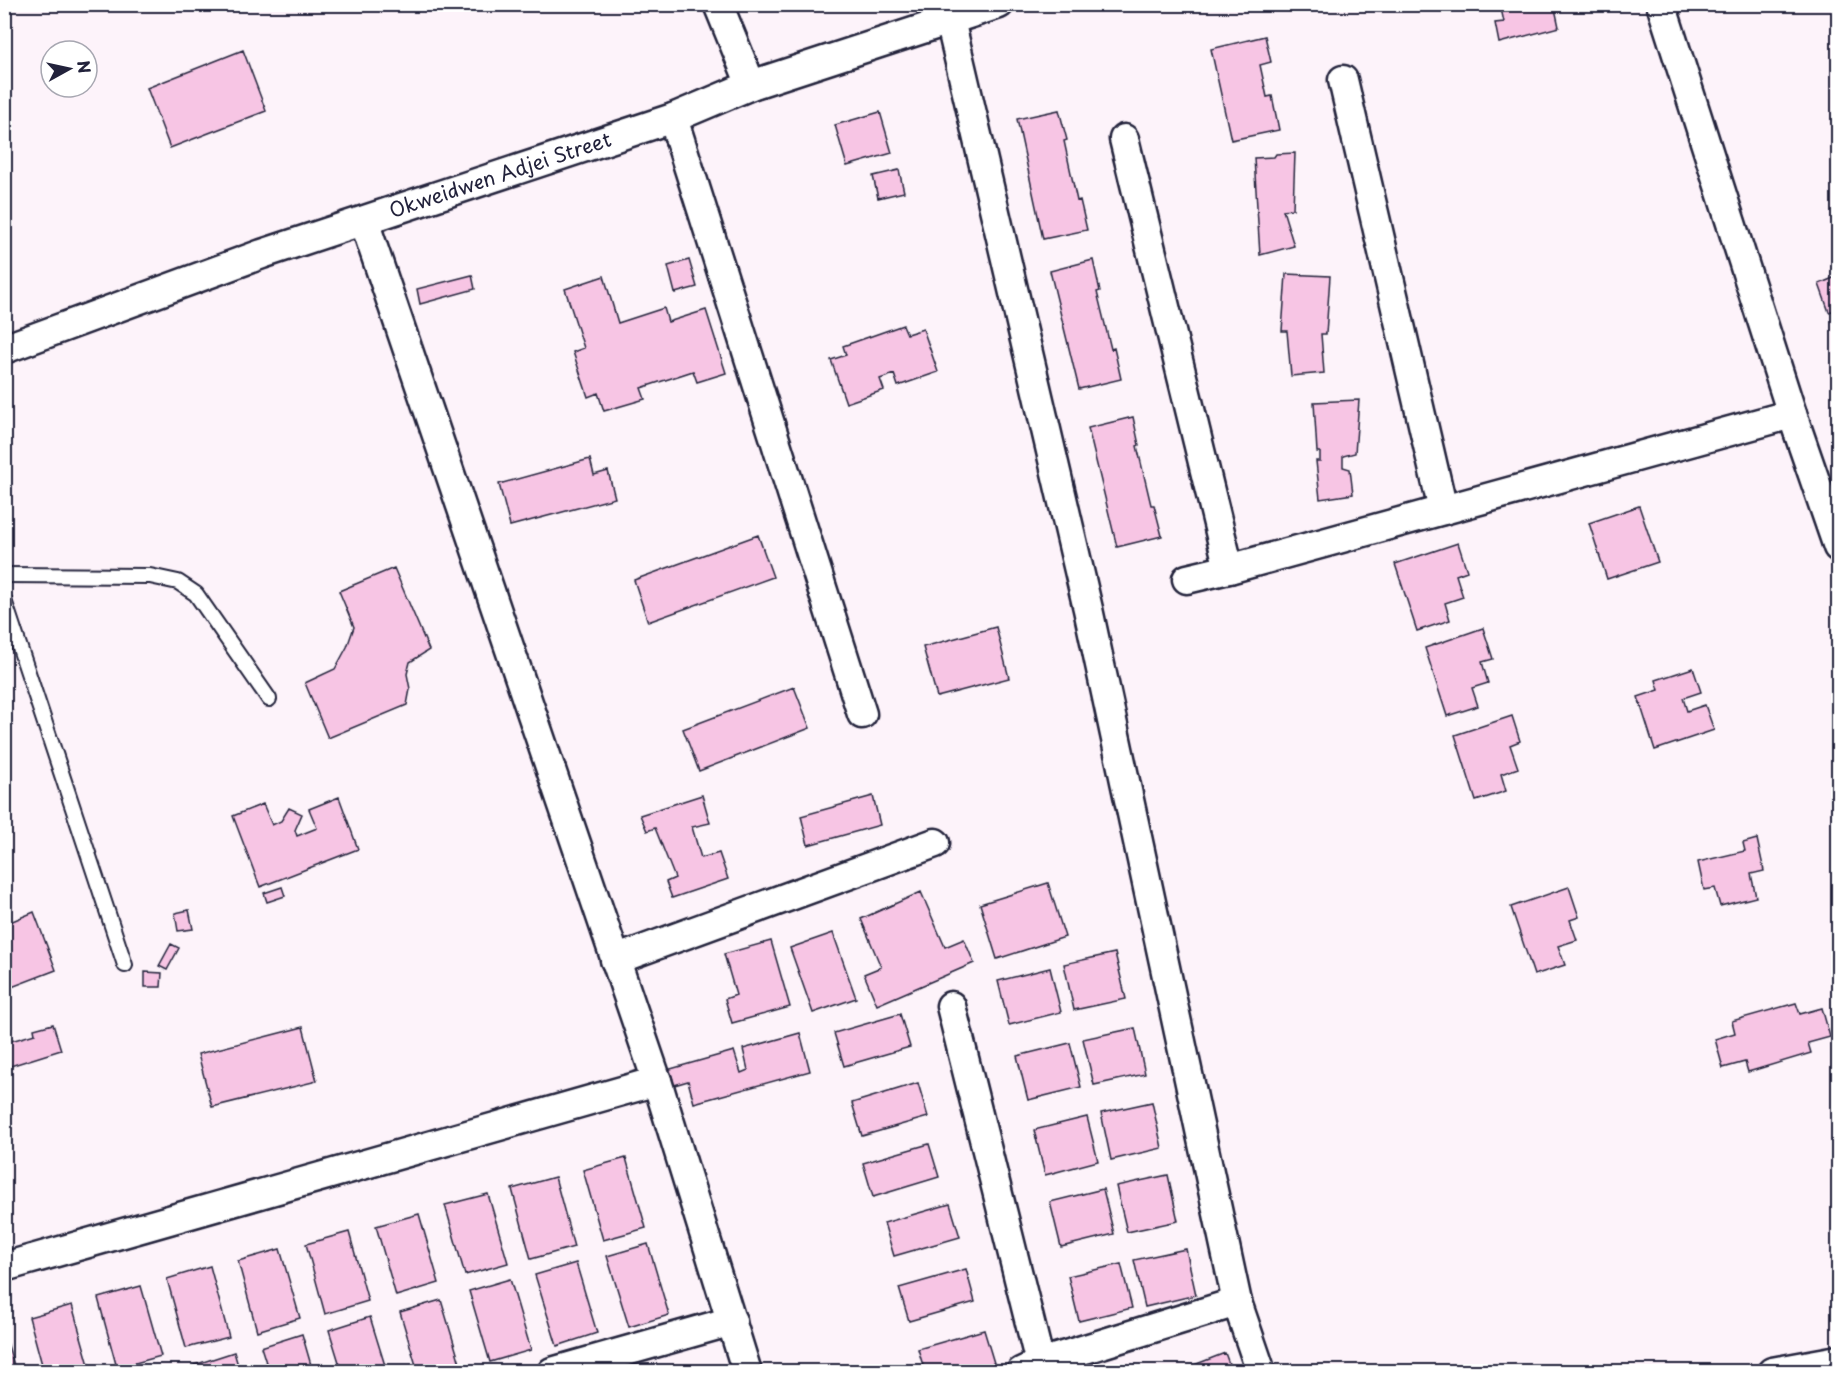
<svg xmlns="http://www.w3.org/2000/svg" width="1843" height="1376" font-family="'Playpen Sans',sans-serif">
<style>
.building{fill:#f7c5e4;stroke:#22223b;stroke-width:1.5}
.lines{fill:none;stroke-linecap:round;stroke-linejoin:round}
.service-casing{stroke:#22223b;stroke-width:18}
.minor-casing{stroke:#22223b;stroke-width:33}
.service{stroke:#fff;stroke-width:14}
.minor{stroke:#fff;stroke-width:28}
.labels{text-anchor:middle;stroke-width:6;stroke-linejoin:round;paint-order:stroke}
.street-label{font-size:20px;fill:#22223b;stroke:#fff}
</style>
<rect width="100%" height="100%" fill="#fdf3fa"/>
<filter id="ink" filterUnits="userSpaceOnUse"><feTurbulence type="fractalNoise" baseFrequency=".0167" numOctaves="2"/><feDisplacementMap in="SourceGraphic" scale="12" xChannelSelector="R" yChannelSelector="G"/><feConvolveMatrix kernelMatrix="1 2 1 2 8 2 1 2 1" color-interpolation-filters="sRGB"/></filter>
<g filter="url(#ink)">
<!-- building -->
<path class="building" d="M1500 4H1554L1559 27 1499 43 1495 23 1504 22Z
M1265 36 1271 62 1260 65 1267 97 1272 96 1279 130 1231 140 1211 49Z
M243 50 266 111 170 148 147 88Z
M1059 110 1067 140 1064 141 1077 201 1080 200 1087 230 1043 239 1017 119Z
M880 112 892 153 847 166 835 125Z
M1295 153 1293 209 1283 210 1294 246 1260 255 1254 158 1274 157 1276 154Z
M899 170 904 192 878 198 873 176Z
M689 260 697 287 675 293 668 266Z
M1093 260 1100 291 1097 292 1111 349 1114 348 1121 379 1079 389 1050 271Z
M1286 274 1330 276 1326 334H1321L1324 373 1291 376 1287 331H1282Z
M472 275 475 289 420 304 417 289Z
M604 276 618 323 664 308 668 322 706 310 726 373 697 382 693 371 641 388 645 399 604 411 598 393 588 397 573 352 584 348 565 289Z
M1838 276V309L1829 312 1819 284Z
M903 325 907 334 923 329 938 372 898 386 894 374 880 379 884 390 846 403 831 360 846 355 843 346Z
M1359 400 1355 453 1343 456V467L1350 469 1353 494 1320 499 1316 461H1320V452H1317L1314 402Z
M1133 417 1139 445 1137 446 1151 505H1154L1162 536 1117 547 1088 428Z
M590 459 594 475 608 471 615 498 510 526 499 484Z
M1639 506 1658 562 1607 579 1589 523Z
M758 535 773 577 648 622 634 580Z
M1458 543 1467 571 1456 575 1463 597 1445 603 1450 620 1417 631 1395 564Z
M394 568 429 650 410 662 407 674 410 689 407 705 328 738 305 683 335 669 347 647 354 627 339 591Z
M996 627 1009 678 937 697 923 647Z
M1483 628 1493 659 1482 662 1488 683 1472 688 1478 706 1447 716 1425 648Z
M1693 668 1701 692 1683 698 1687 711 1705 705 1714 730 1655 750 1638 697 1659 690 1656 680Z
M794 687 810 728 699 771 683 729Z
M1512 716 1520 741 1510 745 1518 768 1501 774 1506 791 1476 801 1455 735Z
M702 795 710 823 692 827 701 858 719 853 728 879 672 898 666 882 675 878 655 828 647 831 640 815Z
M873 796 880 825 808 845 801 816Z
M339 797 358 849 260 887 233 816 263 804 272 825 281 821 289 808 302 814 295 830 297 836 317 828 309 809Z
M1757 839 1764 871 1751 874 1756 897 1720 906 1715 888 1704 890 1698 862 1745 851 1743 843Z
M1048 883 1065 937 997 959 980 904Z
M282 887 285 896 267 902 264 893Z
M1569 887 1579 917 1570 920 1577 940 1558 946 1565 965 1534 975 1511 907Z
M921 892 945 947 964 939 974 963 877 1005 864 974 881 967 861 919Z
M4 908 10 922 34 912 56 970 4 990Z
M189 910 193 929 178 931 175 913Z
M833 933 856 998 813 1013 790 948Z
M771 941 790 1007 732 1023 725 999 736 995 724 954Z
M171 944 179 948 167 970 159 966Z
M1115 953 1126 999 1074 1010 1064 964Z
M1050 968 1061 1012 1009 1025 998 981Z
M145 972 162 973 161 987H145Z
M1796 1003 1800 1014 1822 1008 1830 1037 1808 1043 1811 1053 1748 1072 1745 1062 1723 1068 1715 1039 1735 1033 1732 1021Z
M900 1014 910 1047 844 1066 834 1033Z
M53 1024 61 1050 4 1068V1043L35 1034 34 1029Z
M303 1027 317 1081 212 1107 198 1054Z
M1135 1028 1145 1074 1094 1085 1083 1039Z
M800 1033 810 1071 694 1103 688 1081 671 1086 667 1070 734 1051 741 1073 748 1070 743 1049Z
M1070 1043 1081 1087 1028 1100 1017 1056Z
M918 1083 928 1117 862 1136 852 1103Z
M1152 1102 1162 1148 1111 1160 1101 1113Z
M1087 1117 1098 1161 1045 1175 1034 1130Z
M929 1144 939 1177 873 1197 863 1163Z
M626 1158 646 1228 603 1240 583 1170Z
M1168 1175 1178 1221 1127 1232 1116 1186Z
M555 1177 574 1247 531 1259 512 1189Z
M1103 1189 1114 1234 1061 1247 1050 1202Z
M488 1194 508 1263 465 1275 445 1205Z
M950 1204 960 1237 894 1256 884 1223Z
M419 1214 439 1283 396 1296 376 1226Z
M349 1232 368 1301 325 1314 306 1244Z
M648 1244 669 1315 629 1327 607 1256Z
M280 1249 300 1318 257 1331 238 1261Z
M1186 1249 1196 1295 1145 1307 1134 1260Z
M576 1263 597 1333 557 1346 535 1275Z
M1121 1264 1132 1308 1079 1321 1068 1276Z
M210 1266 229 1337 186 1348 167 1279Z
M966 1269 975 1302 909 1321 899 1288Z
M510 1279 531 1350 490 1362 469 1291Z
M141 1286 161 1356 117 1368 98 1298Z
M441 1300 462 1370 418 1372 400 1312Z
M72 1305 91 1372H44L29 1317Z
M370 1317 387 1372H342L329 1330Z
M984 1330 994 1363 965 1372H925L918 1349Z
M4 1332 16 1372H4Z
M302 1334 313 1372H269L261 1347Z
M234 1352 240 1372H196L194 1365Z
M1225 1353 1232 1372H1176Z"/>
<g class="lines">
<defs>
<path id="service" d="M4 575 150 576 178 582 196 594 269 699
M4 600 125 965"/>
<g id="minor">
<path d="M718 4 751 85"/>
<path d="M1661 4 1792 414 1838 547"/>
<path d="M950 20 1088 609 1237 1302 1261 1372"/>
<path d="M1343 80 1443 510"/>
<path d="M673 118 862 714"/>
<path d="M1124 139 1229 569"/>
<path d="M364 221 657 1081 747 1372"/>
<path id="s1" d="M4 349 262 254 673 118 751 85 999 4"/>
<path d="M1187 579 1229 569 1792 414"/>
<path d="M615 960 935 843"/>
<path d="M951 1006 1040 1363"/>
<path d="M4 1267 657 1081"/>
<path d="M552 1372 732 1321"/>
<path d="M1021 1372 1040 1363 1237 1302"/>
<path d="M1772 1372 1838 1360"/>
</g>
</defs>
<!-- service casing -->
<use href="#service" class="service-casing"/>
<!-- minor casing -->
<use href="#minor" class="minor-casing"/>
<!-- service -->
<use href="#service" class="service"/>
<!-- minor -->
<use href="#minor" class="minor"/>
</g>
</g>
<g class="labels">
<!-- street labels -->
<g class="street-label">
<text dy="7" stroke="none"><textPath href="#s1" startOffset="526">Okweidwen Adjei Street</textPath></text>
</g>
</g>
<!-- margin -->
<rect width="1843" height="1376" fill="none" stroke="#fff" stroke-width="24"/>
<rect x="12" y="12" width="1819" height="1352" fill="none" stroke="#22223b" stroke-width="2" filter="url(#ink)"/>
<!-- north arrow -->
<g transform="translate(69 69) rotate(82)"><circle r="28" fill="#ffffff" stroke="#a7a7b1" stroke-width="1.5"/>
<path d="M0-4.5L10 22L0 15L-10 22Z" fill="#22223b"/>
<text y="-9" font-size="16" font-weight="bold" text-anchor="middle" fill="#22223b">N</text>
</g>
</svg>
